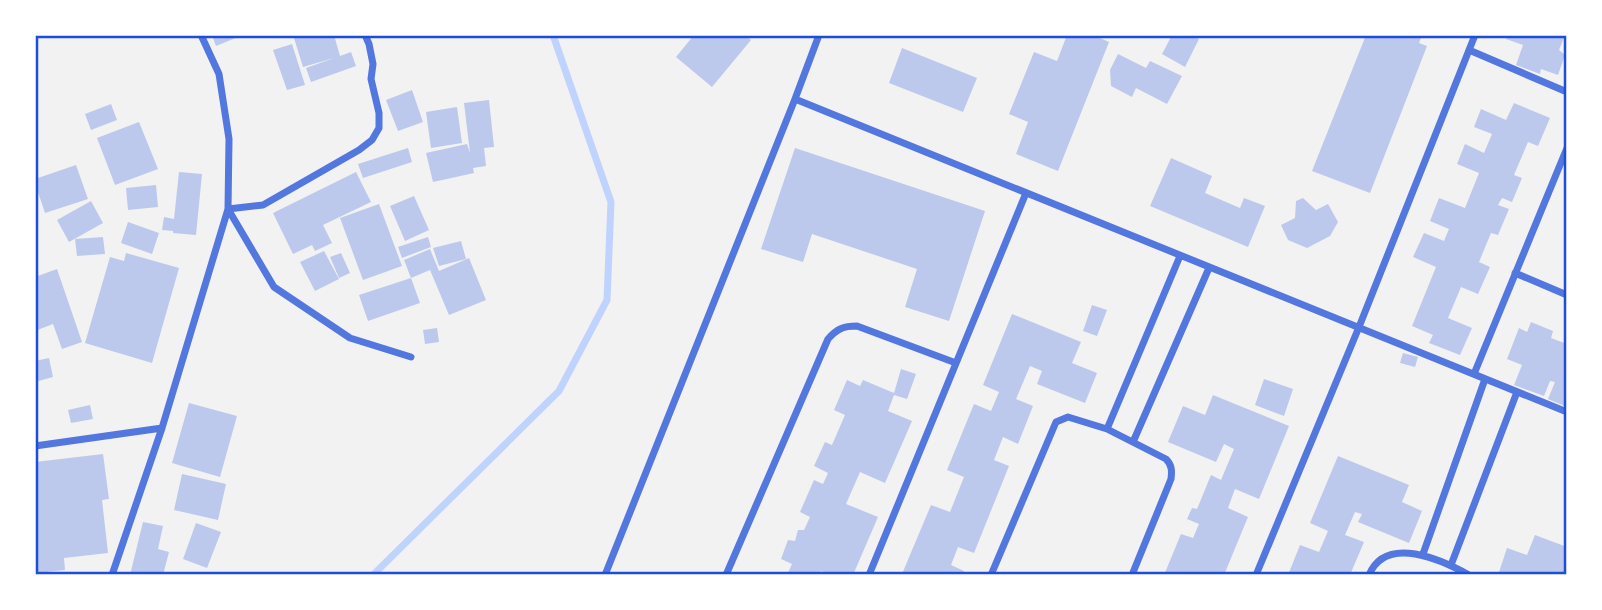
<svg xmlns="http://www.w3.org/2000/svg" width="1602" height="610" font-family="'Golos Text',sans-serif">
<style>
.lines{fill:none;stroke-linecap:round;stroke-linejoin:round}
.stream{stroke:#bfd3fe;stroke-width:7}
.building{fill:#bdc9ec}
.minor{stroke:#5277de;stroke-width:7}
.neatline{fill:none;stroke:#1d4ed8;stroke-width:2.5}
</style>
<rect width="100%" height="100%" fill="#f2f2f2"/>
<g class="lines">
<!-- stream -->
<path class="stream" d="M373 575 559 391 607 300 611 202 553 35"/>
</g>
<!-- building -->
<path class="building" d="M212 35H243L216 46Z
M302 35H334L340 56 351 52 356 66 311 82 306 68 334 58 303 67 294 38Z
M694 35H745L751 40 712 87 676 57Z
M1067 35H1093L1109 42 1058 171 1016 154 1028 122 1009 114 1034 52 1057 61Z
M1172 35H1191L1199 39 1185 67 1162 54Z
M1366 35H1422L1419 43 1427 46 1370 193 1312 171Z
M1507 35H1565L1559 50 1565 55 1558 75 1541 69 1540 74 1516 65 1523 45 1506 39Z
M292 44 305 85 287 90 273 50Z
M902 48 977 78 963 112 889 83Z
M1118 54 1146 68 1150 61 1182 76 1167 104 1136 88 1132 97 1111 86 1110 70Z
M412 90 423 122 398 131 386 100Z
M489 100 494 147 484 148 486 166 473 168 474 173 433 182 426 153 467 144 470 153 464 103Z
M1514 103 1550 118 1538 146 1528 142 1514 175 1522 178 1512 202 1502 198 1498 205 1509 209 1498 235 1491 233 1479 262 1490 267 1478 294 1461 287 1448 318 1472 328 1460 355 1429 343 1433 335 1412 326 1436 267 1413 257 1424 233 1444 241 1449 229 1430 221 1439 198 1465 208 1479 173 1457 164 1465 144 1484 153 1492 134 1474 127 1481 109 1506 120Z
M111 104 117 120 91 130 85 114Z
M457 107 462 143 431 148 426 112Z
M139 122 158 169 115 185 97 138Z
M408 148 412 162 363 178 358 164Z
M795 148 985 211 949 321 905 307 917 269 812 234 803 262 761 249Z
M1171 158 1212 176 1205 193 1240 208 1244 198 1265 206 1248 247 1150 206Z
M76 165 88 199 45 213 35 183V179Z
M179 172 202 174 196 235 173 233V231L162 230 164 217 174 219Z
M356 172 371 202 323 225 332 243 315 251 312 245 293 254 273 213Z
M156 185 158 207 128 210 126 188Z
M414 196 429 230 405 241 390 206Z
M1303 198 1316 210 1328 204 1338 222 1330 236 1307 248 1288 240 1281 225 1295 218 1296 201Z
M91 201 103 223 69 242 57 220Z
M379 204 402 266 363 280 340 218Z
M128 222 159 233 152 254 121 243Z
M103 237 105 254 77 256 75 239Z
M428 237 431 247 402 258 398 247Z
M461 241 466 259 439 266 433 248Z
M430 249 439 271 469 258 486 300 449 315 430 270 411 278 404 260Z
M324 251 339 279 315 291 300 262Z
M126 253 179 268 152 363 85 343 110 257 124 261Z
M341 253 350 273 339 278 330 257Z
M57 269 82 342 62 349 53 324 35 331V277Z
M411 278 420 303 368 321 359 295Z
M1092 305 1107 310 1097 336 1083 331Z
M1012 314 1081 342 1072 363 1097 373 1085 403 1037 384 1042 371 1030 366 1016 399 1033 406 1018 444 1003 437 994 460 1009 466 974 553 958 547 951 565 964 571 962 575 902 574 931 505 950 512 964 477 947 470 974 404 991 411 999 392 983 385Z
M1531 322 1553 331 1551 338 1567 344V407L1548 399 1555 382 1550 381 1544 396 1514 385 1522 365 1507 359 1519 328 1527 332Z
M437 328 439 342 425 344 423 330Z
M1403 353 1418 357 1415 367 1400 363Z
M49 358 53 377 35 382V361Z
M901 369 916 374 907 399 894 395 888 411 912 421 885 483 860 472 846 504 878 517 853 575H830L821 571 820 575H787L792 564 781 559 788 540 795 541 798 530H804L810 517 800 512 814 480 823 484 828 473 814 466 825 442 832 445 845 415 834 410 847 380 860 386 863 380 894 393Z
M1264 379 1293 389 1284 416 1255 405Z
M1213 395 1289 426 1259 499 1235 489 1228 508 1248 517 1224 575H1164L1181 534 1193 538 1199 524 1187 519 1192 508 1197 509 1211 475 1221 480 1234 449 1224 444 1216 462 1168 442 1183 406 1205 415Z
M189 403 237 416 220 477 172 463Z
M90 405 93 419 71 423 68 410Z
M103 454 109 499 102 500 108 553 64 558 65 570 35 573V462Z
M1338 456 1409 485 1402 502 1422 511 1409 543 1358 522 1362 514 1355 512 1345 535 1364 542 1350 575H1288L1300 545 1319 552 1328 531 1310 523Z
M182 474 226 484 218 520 174 510Z
M143 522 163 526 158 549 169 552 163 575H130Z
M196 523 221 532 207 568 183 559Z
M1535 535 1567 547V575H1498L1507 548 1527 555Z"/>
<g class="lines">
<!-- minor -->
<path class="minor" d="M365 35 369 44 373 64 371 79 379 113V128L372 140 359 150 263 205 228 209 274 287 350 338 411 357
M1469 50 1567 92
M795 99 1567 412
M1515 273 1567 295
M1474 374 1567 148
M1107 429 1180 256
M1133 442 1209 268
M35 446 162 428
M1423 554 1485 379
M1451 565 1517 392
M112 575 162 428 228 209 229 139 219 74 201 35
M605 575 795 99 819 35
M726 575 828 339C837 329 843 326 857 326L956 363
M869 575 1026 193
M991 575 1056 422 1068 417 1107 429 1166 459C1172 465 1172 471 1171 479L1132 575
M1256 575 1359 327 1475 35
M1369 575C1386 534 1442 560 1469 575"/>
</g>
<!-- border -->
<rect width="1602" height="610" fill="none" stroke="#ffffff" stroke-width="74"/>
<rect x="37" y="37" width="1528" height="536" class="neatline"/>
</svg>
